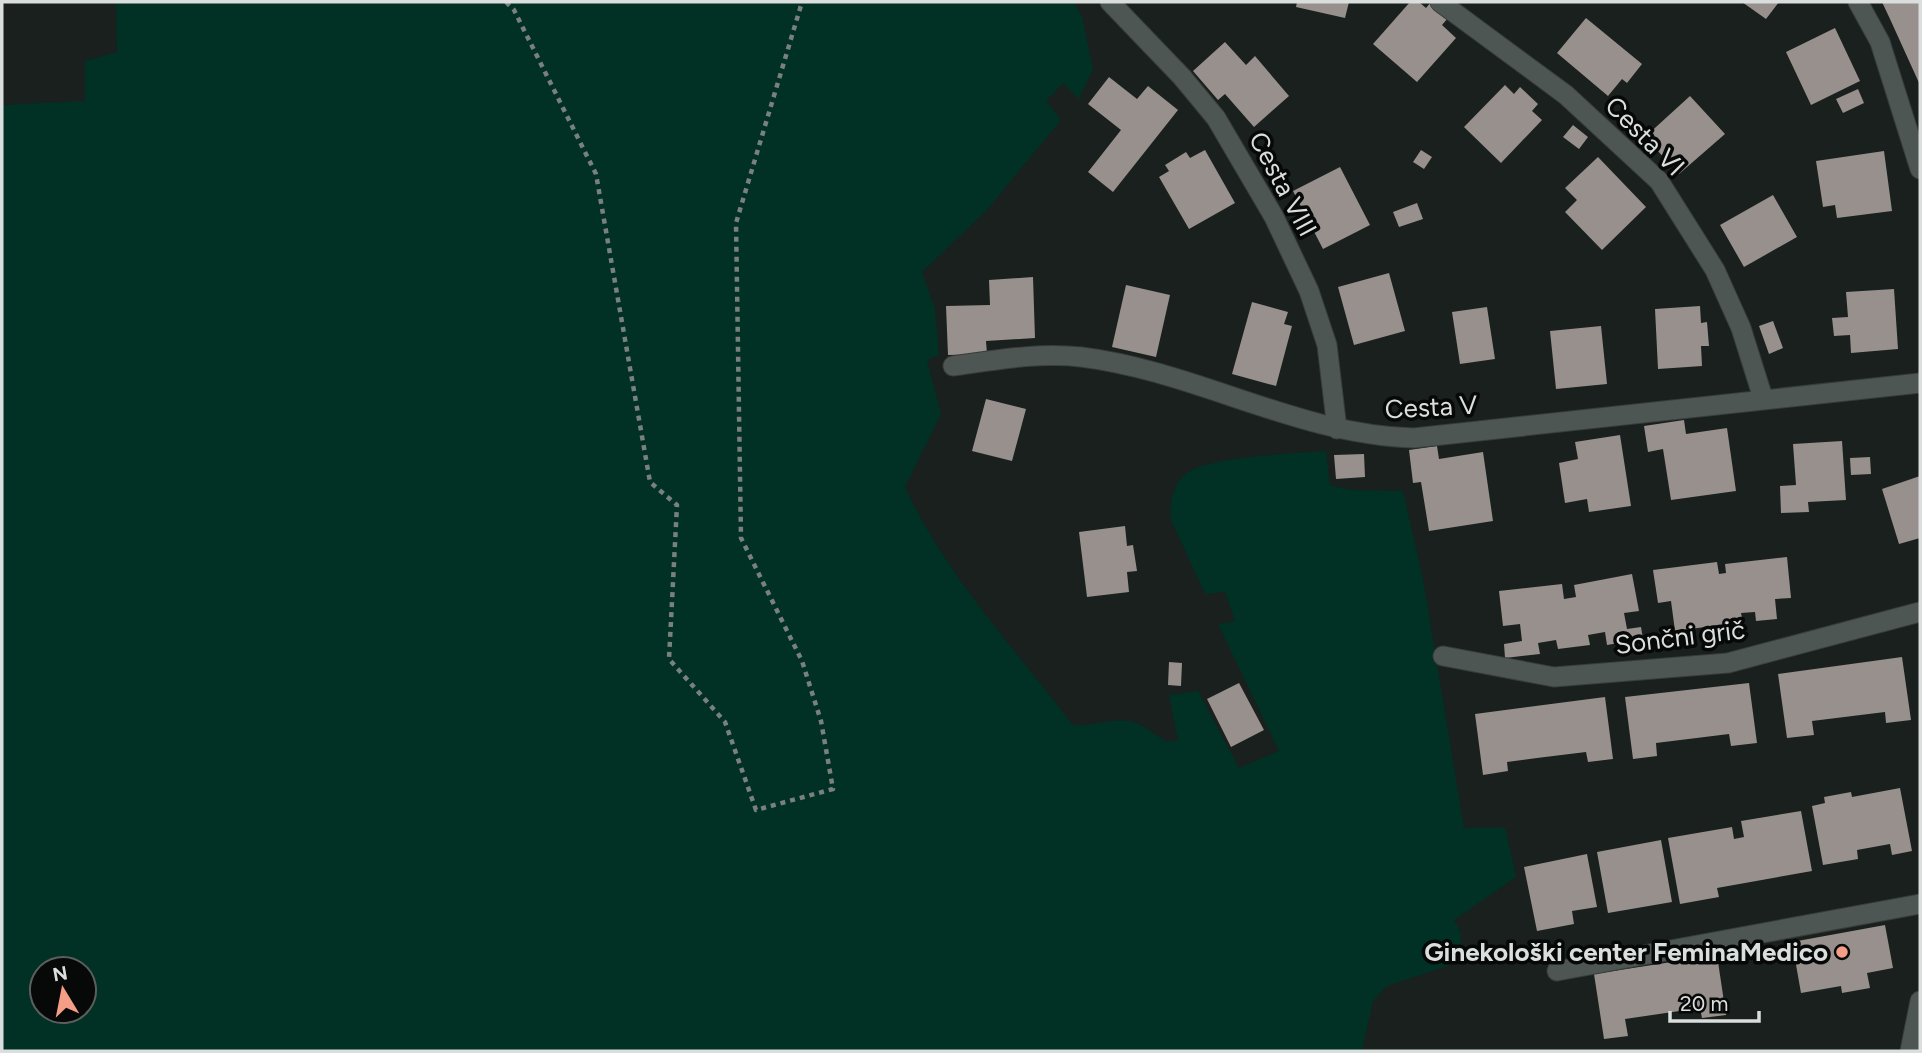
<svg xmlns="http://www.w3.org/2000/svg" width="1922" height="1053" font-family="Figtree,sans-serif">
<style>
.green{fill:#013025;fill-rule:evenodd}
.building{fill:#98908d}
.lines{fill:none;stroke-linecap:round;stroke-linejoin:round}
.minor-casing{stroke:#383d3b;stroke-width:21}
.path{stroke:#7a807e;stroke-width:4.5;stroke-dasharray:5 5;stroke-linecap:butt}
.minor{stroke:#4e5653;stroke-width:19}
.poi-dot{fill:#f49e86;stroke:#070908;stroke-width:2.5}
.labels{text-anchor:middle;stroke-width:7;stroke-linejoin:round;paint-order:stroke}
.street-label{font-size:26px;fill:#dadedd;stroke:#070908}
.poi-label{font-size:26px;font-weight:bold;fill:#dadedd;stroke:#070908;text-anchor:end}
</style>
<rect width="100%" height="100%" fill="#19201e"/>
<!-- green -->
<path class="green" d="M116 2H1074L1082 17 1093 69 1079 99 1063 83 1046 101 1061 120 986 211 922 272 935 309 939 355 927 360 941 414 905 487C945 574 1015 649 1073 725 1093 727 1113 717 1133 722 1144 725 1157 736 1167 742L1178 740 1169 695 1198 691 1239 768 1279 751 1218 624 1235 621 1225 592 1205 594 1171 520C1169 503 1173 483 1188 472 1209 457 1298 453 1326 451L1330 485 1352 490 1403 491 1423 579 1464 828 1505 827 1516 877 1454 920C1465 936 1462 947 1453 964L1387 986 1373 1001 1362 1051H2V105L85 101V61L117 52ZM42 969H84V1011H42Z"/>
<!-- building -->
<path class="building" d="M1297 2H1349L1345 18 1296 7Z
M1410 2H1419L1426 8 1431 2 1448 18 1442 25 1456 38 1417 82 1373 44Z
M1742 2H1779L1766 19Z
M1882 2H1920V85L1890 19Z
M1586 18 1642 64 1627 83 1622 79 1608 96 1557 53Z
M1835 28 1860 81 1811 105 1786 52Z
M1225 42 1246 65 1255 56 1289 96 1254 127 1225 94 1218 100 1193 71Z
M1109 77 1137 99 1148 86 1178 110 1113 192 1088 172 1121 130 1088 104Z
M1505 85 1514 94 1520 87 1538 104 1532 111 1542 120 1501 163 1464 127Z
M1858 89 1864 103 1843 113 1836 99Z
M1690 96 1725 134 1679 174 1645 137Z
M1573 125 1588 137 1579 149 1563 137Z
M1205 150 1235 203 1189 229 1159 177 1169 171 1165 165 1186 152 1190 158Z
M1421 150 1432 157 1424 169 1413 162Z
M1884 151 1892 211 1837 218 1835 205 1823 207 1816 161Z
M1598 157 1646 207 1602 250 1565 212 1577 200 1565 188Z
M1340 167 1370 225 1323 249 1293 191Z
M1773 195 1797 237 1744 267 1720 225Z
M1417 203 1423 219 1399 227 1393 212Z
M1389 273 1405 331 1354 345 1338 287Z
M1033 277 1035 338 986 341 987 354 948 355 946 306 990 305 989 280Z
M1126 285 1170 295 1156 357 1112 347Z
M1894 289 1898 349 1851 353 1850 335 1834 336 1832 318 1848 317 1846 292Z
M1252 302 1288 312 1284 324 1292 326 1276 386 1232 374Z
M1700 306 1701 323 1707 322 1709 346H1701L1702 366 1658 369 1655 309Z
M1487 307 1495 359 1460 364 1452 312Z
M1773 321 1783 348 1769 354 1759 326Z
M1601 326 1607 384 1556 389 1550 331Z
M986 399 1026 409 1012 461 972 451Z
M1684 420 1686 434 1727 428 1736 491 1671 500 1663 449 1648 452 1644 426Z
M1620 435 1631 506 1589 512 1587 499 1565 503 1559 463 1578 459 1575 442Z
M1842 441 1846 500 1808 502 1809 512 1781 513 1780 486 1796 485 1793 444Z
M1437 446 1439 459 1483 452 1493 521 1429 531 1421 482 1413 483 1409 450Z
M1364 454 1365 477 1336 479 1334 455Z
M1870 457 1871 474 1851 475 1850 458Z
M1920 476V538L1899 544 1882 489Z
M1125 526 1127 546 1133 545 1137 571 1127 572 1129 592 1087 597 1079 532Z
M1787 557 1791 598 1775 599 1777 619 1756 621 1755 612 1741 613 1743 622 1675 631 1671 601 1658 603 1653 570 1717 562 1719 574 1726 573 1725 564Z
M1632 574 1639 611 1624 613 1627 629 1641 627 1643 639 1607 645 1605 632 1588 635 1590 645 1558 649 1556 640 1538 643 1540 654 1505 658 1504 644 1522 641 1520 624 1503 626 1499 591 1562 584 1564 599 1576 597 1574 585Z
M1902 657 1911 720 1886 723 1885 712 1812 721 1814 735 1787 738 1778 674Z
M1169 662 1182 663 1181 686 1168 685Z
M1239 683 1264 730 1231 747 1207 699Z
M1749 683 1757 743 1731 746 1729 734 1656 743 1657 756 1633 759 1625 697Z
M1605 697 1613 759 1588 762 1586 752 1537 758 1507 762 1508 771 1483 775 1475 714Z
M1900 788 1912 851 1892 855 1890 844 1857 850 1858 859 1823 865 1812 806 1825 803 1824 797 1851 792 1852 797Z
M1801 811 1812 871 1717 888 1719 897 1680 904 1668 838 1732 827 1734 839 1744 837 1741 821Z
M1661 840 1672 902 1608 913 1597 852Z
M1587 854 1597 907 1572 911 1574 924 1537 931 1524 867Z
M1885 925 1893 968 1867 973 1870 988 1842 993 1841 986 1801 993 1792 942Z
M1717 955 1726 1015 1702 1018 1700 1008 1625 1019 1628 1036 1604 1039 1594 974Z"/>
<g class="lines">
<defs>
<path id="minor" d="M1110 2 1182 77 1216 118 1274 217 1309 291 1327 345 1337 429
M1440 2 1566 95 1659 181 1715 270 1741 328 1763 398
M1858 2 1880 42 1920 169
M953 366C996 360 1039 352 1081 357 1196 371 1298 435 1414 438L1920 383
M1443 656 1554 677 1728 663 1920 612
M1557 971 1920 904
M1910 1051 1920 1001"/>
</defs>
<!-- minor casing -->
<use href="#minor" class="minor-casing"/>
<!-- path -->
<path class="path" d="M506 2 514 10 596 174 650 482 677 505 669 659 725 722 756 810 833 789 821 721 802 661 741 538 736 223 802 2"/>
<!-- minor -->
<use href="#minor" class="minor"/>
</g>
<!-- markers -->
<circle class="poi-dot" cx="1842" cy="952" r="7"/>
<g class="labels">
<!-- street labels -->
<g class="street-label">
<text transform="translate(1645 136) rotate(45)" y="9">Cesta VI</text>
<text transform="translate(1283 184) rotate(62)" y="9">Cesta VIII</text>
<text transform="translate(1431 407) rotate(-3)" y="9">Cesta V</text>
<text transform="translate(1680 637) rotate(-7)" y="9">Sončni grič</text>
</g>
<!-- poi labels -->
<g class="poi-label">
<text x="1828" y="961">Ginekološki center FeminaMedico</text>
</g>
</g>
<!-- border -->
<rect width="1922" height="1053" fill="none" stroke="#dadedd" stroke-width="7"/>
<!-- north arrow -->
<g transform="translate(63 990) rotate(350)"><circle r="33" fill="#070908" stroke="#5b5e5d" stroke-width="2"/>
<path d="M0-5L12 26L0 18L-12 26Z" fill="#f49e86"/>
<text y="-10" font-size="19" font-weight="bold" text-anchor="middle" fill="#dadedd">N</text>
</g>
<!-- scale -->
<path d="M1670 1011v10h89v-10" fill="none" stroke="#dadedd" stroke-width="3.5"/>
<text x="1680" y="1011" font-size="21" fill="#dadedd" stroke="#070908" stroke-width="5" paint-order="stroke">20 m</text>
</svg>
